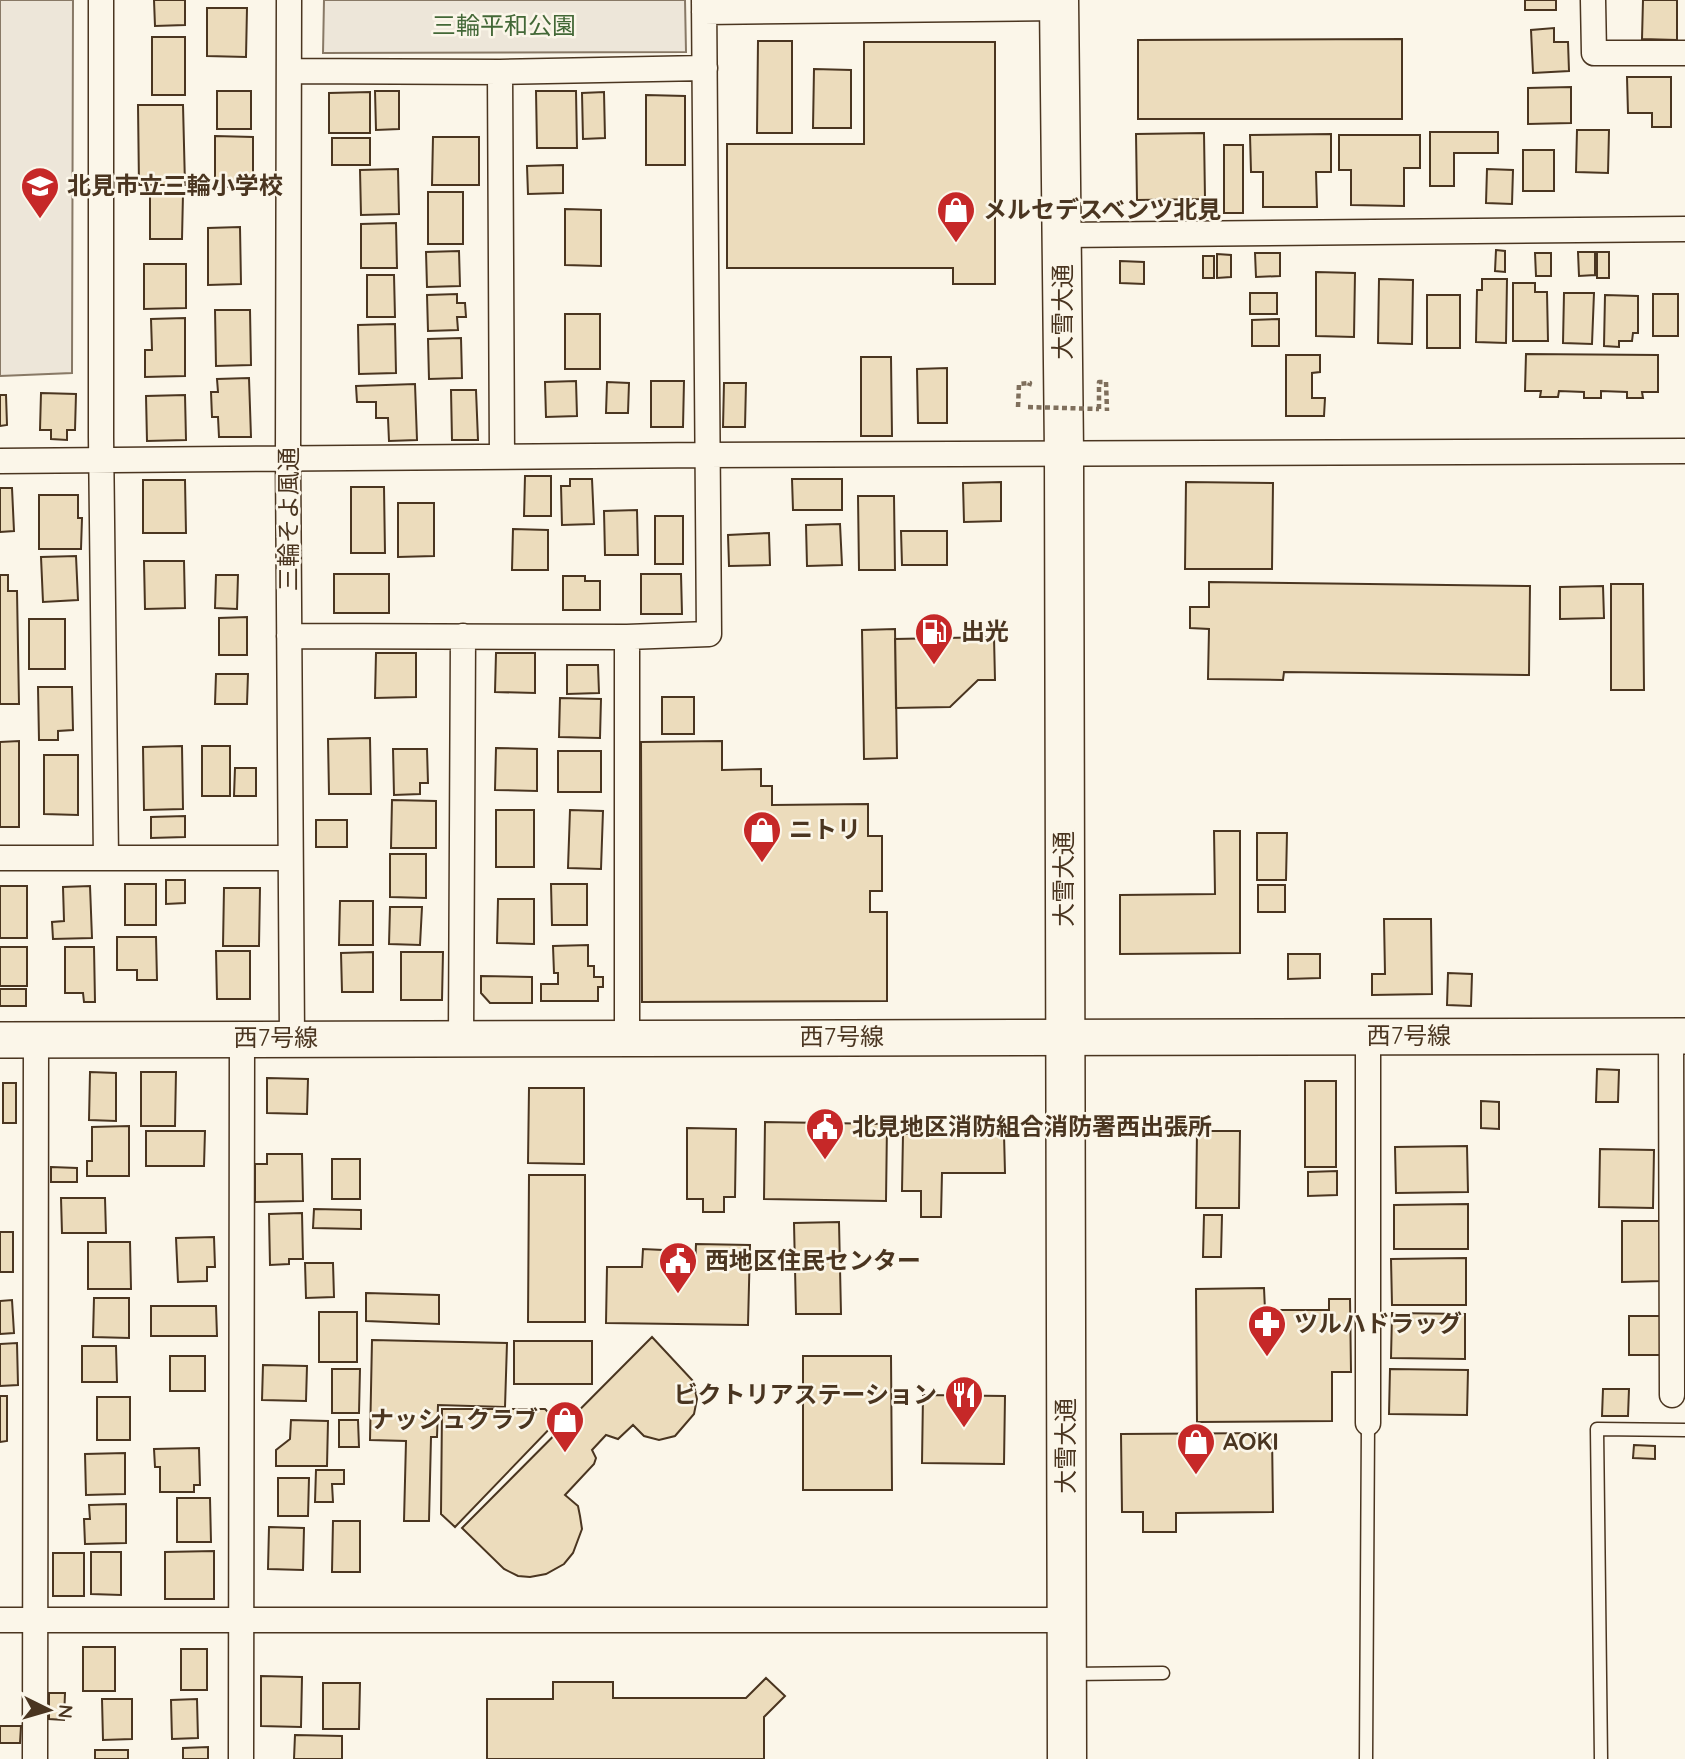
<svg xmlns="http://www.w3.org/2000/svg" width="1685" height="1759" font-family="Quicksand,'Noto Sans JP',sans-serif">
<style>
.green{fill:#ede6d9;stroke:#887966;stroke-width:2}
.building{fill:#ecdcbc;stroke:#4a3520;stroke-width:2}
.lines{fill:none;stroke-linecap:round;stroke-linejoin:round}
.lane-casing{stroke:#4a3520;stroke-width:15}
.street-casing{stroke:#4a3520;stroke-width:27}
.secondary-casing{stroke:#4a3520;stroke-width:38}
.highway-casing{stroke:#4a3520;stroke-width:41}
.path{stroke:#7f6f5c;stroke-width:4.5;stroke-dasharray:5 3.5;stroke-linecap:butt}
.lane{stroke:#fbf6e9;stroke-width:12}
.street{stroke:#fbf6e9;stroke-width:24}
.secondary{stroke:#fbf6e9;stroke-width:35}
.highway{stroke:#fbf6e9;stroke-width:38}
.path-bridge{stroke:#7f6f5c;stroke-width:4.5;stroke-dasharray:5 3.5;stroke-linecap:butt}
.labels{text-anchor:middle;stroke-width:5;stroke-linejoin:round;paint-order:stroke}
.park-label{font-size:24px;fill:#436837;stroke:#fbf6e9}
.poi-label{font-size:24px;font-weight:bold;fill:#4a3520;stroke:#fbf6e9;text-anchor:start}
.street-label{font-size:24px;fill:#4a3520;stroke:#fbf6e9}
</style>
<rect width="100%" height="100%" fill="#fbf6e9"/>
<!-- green -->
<path class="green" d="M0 0H73L72 373 0 376Z
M324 0H685L686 52 323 53Z"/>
<!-- building -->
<path class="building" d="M154 0H185V25L155 26Z
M1525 0H1556V10H1525Z
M1643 0H1677V40L1642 39Z
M207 8H247L246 57 207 56Z
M1554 28V42H1568L1569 71 1533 73 1531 30Z
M152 37H185V95H152Z
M1402 39V119H1138V40Z
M758 41H792V133H757Z
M864 42H995V284H953V268H727V144H864Z
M814 69 851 70V128H813Z
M1627 77H1671V127H1652V113H1628Z
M1571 87V123L1528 124V88Z
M217 91H251V129H217Z
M375 91H399V129L376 130Z
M536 91H576L577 148H537Z
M370 92V133H329V93Z
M604 92 605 138 583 139 582 93Z
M646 95 685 96V165H646Z
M138 105H183L185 185H139Z
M1577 130H1609L1608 173 1576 172Z
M1430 132H1498V153H1454V186H1430Z
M1204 133 1205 199 1137 200 1136 134Z
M1331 134V172H1316L1317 207H1263V172H1251L1250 135Z
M1339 135H1420V168H1404V206L1351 205V170H1339Z
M215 136 253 137V187H215Z
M433 137H479V185H432Z
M332 138H370V165H332Z
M1224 145H1243V213H1224Z
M1523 150H1554V191H1523Z
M563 165V193L528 194 527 166Z
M398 169 399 214 361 215 360 170Z
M1487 169 1513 170 1512 204 1486 203Z
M428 192H463V244H428Z
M150 193 183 194 182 239H150Z
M565 209 601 210V266L565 265Z
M396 223 397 268H361V224Z
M240 227 241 284 208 285V228Z
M1496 250 1505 251V272L1495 271Z
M459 251 460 286 427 287 426 252Z
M1578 252H1595V275L1579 276Z
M1597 252H1609V278H1597Z
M1255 253H1280V276L1256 277Z
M1535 253H1551V276H1536Z
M1217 254 1231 255V277L1217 278Z
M1203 256H1214V278H1203Z
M1120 261 1144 262V284L1120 283Z
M144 264H186V308L144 309Z
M1316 272 1355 273 1354 337 1316 336Z
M367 275H394L395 317H367Z
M1379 279 1413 280 1412 344 1378 343Z
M1482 279H1507L1506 343 1476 342 1477 290H1482Z
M1513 283H1535V292H1547L1548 341H1513Z
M1250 293H1277V314H1250Z
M1564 293H1594L1592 344 1563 343Z
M457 294V303H465L466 317H457L458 330 428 331 427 295Z
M1653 294H1678V336H1653Z
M1427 295H1460V348H1427Z
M1605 295 1638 296V333H1633L1632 341H1619V347L1604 346Z
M215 310H250L251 365 216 366Z
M565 314H600V369H565Z
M185 318V376L145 377V350H152L151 319Z
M1279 319V346H1252V320Z
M395 324 396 373 359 374 358 325Z
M461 338 462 378 429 379 428 339Z
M1526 354 1658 355V392H1642L1643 398H1627V392L1601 391V398H1584V392L1559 391 1558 397H1540L1541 391H1525Z
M1286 355H1320V372L1312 373V398H1325L1324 416H1286Z
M861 357H891L892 436H861Z
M947 368V423H918L917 369Z
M249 378 251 437H219L218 417H212L211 392H218L217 379Z
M576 381 577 416 546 417 545 382Z
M651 381H684L683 427H651Z
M607 382 629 383 628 413H606Z
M724 383H746L745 427H723Z
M415 384 417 440 389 441 388 418H376V402H357L356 386Z
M451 390H476L478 440H452Z
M41 393 76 394 75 430H67V440L51 439V430H40Z
M0 395H6L7 425 0 426Z
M185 395 186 440 147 441 146 396Z
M525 476H551V516H524Z
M570 479H592L594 524 562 525 561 486H570Z
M792 479H842V510H793Z
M143 480H185L186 533H143Z
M1001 482V521L964 522 963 483Z
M1186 482 1273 483 1272 569H1185Z
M351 487H384L385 553H351Z
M0 488H12L14 531 0 532Z
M39 495H78V518H82L81 549H39Z
M858 496H894L895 570H859Z
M398 503H434V556L398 557Z
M637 510 638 555H605L604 511Z
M655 516H683V564H655Z
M840 524 842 565 807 566 806 525Z
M513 529 548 530V570H512Z
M901 531H947V565H902Z
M769 533 770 565 729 566 728 535Z
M76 556 78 600 43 602 41 557Z
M144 561H184L185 608 145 609Z
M334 574H389V613H334Z
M641 574H681L682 614H641Z
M0 575H8V591H17L19 704H0Z
M216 575H238L237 609 215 608Z
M563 576H585V581H600V610H563Z
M1209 582 1530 586 1529 675 1284 672 1283 680 1208 679 1209 629 1190 628V607H1209Z
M1611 584H1643L1644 690H1611Z
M1603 586 1604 618 1560 619V587Z
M247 617V655H219V618Z
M29 619H65V669H29Z
M895 629 897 758 864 759 862 630Z
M994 637 995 680H978L950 707 896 708 895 639Z
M376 653H416V697L375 698Z
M496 653H535V693L495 692Z
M567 665H598L599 693 567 694Z
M216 674H248L247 704H215Z
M38 687H72L73 730 58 731V740H39Z
M662 697H694V734H662Z
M560 698 601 699 600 738 559 737Z
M370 738 371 794H329L328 739Z
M19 741V827H0V742Z
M722 741V770L761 769V786H772V805L868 804V836H882V891H870V912H887V1001L642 1002 641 742Z
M182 746 183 809 144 810 143 747Z
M202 746H230V796H202Z
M496 748 537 749V791L495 790Z
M393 749H427L428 783H420V794L394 795Z
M558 751H601V792H558Z
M44 755H78V815L44 814Z
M235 768H256V796H234Z
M392 800 436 801V848H391Z
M496 810H534V867H496Z
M570 810 603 811 601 869 568 868Z
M185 816V837L151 838V817Z
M316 820H347V847H316Z
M1214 831H1240V953L1120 954V895L1215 894Z
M1257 833H1287L1286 880H1257Z
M390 854H426V898L390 897Z
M166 880H185V903L166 904Z
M125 884H156V925H125Z
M551 884H587V925H552Z
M1258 885H1285V912H1258Z
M0 886H27V938H0Z
M90 886 92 938 53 939 52 922 64 921 63 887Z
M224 888H260L259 946H223Z
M498 899H534V944L497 943Z
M340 901H373V945H339Z
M390 907H422L420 945 389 944Z
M1384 919H1431L1432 994 1372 995V974H1385Z
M117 937H156L157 980H137V970H117Z
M588 945V966H594V977H603V987H598V1001H541V984H558V973H554L553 946Z
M0 947H27V986H0Z
M65 947H94L95 1002H84L83 993H65Z
M216 951H250V999H217Z
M373 952V992H342L341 953Z
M401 952H443L442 1000H401Z
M1288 954H1320V978L1288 979Z
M1448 973 1472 974 1471 1006 1447 1005Z
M481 976 532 977V1003H490L481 993Z
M0 989H26V1006H0Z
M1597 1069 1619 1070 1618 1102H1596Z
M90 1072 116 1073V1121L89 1120Z
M141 1072H176L175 1126H141Z
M267 1078 308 1079 307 1114 267 1113Z
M1305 1081H1336V1167H1305Z
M3 1083H16V1123H3Z
M529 1088H584V1164L528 1163Z
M1481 1101 1499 1102V1129L1481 1128Z
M765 1122 887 1124 886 1201 764 1199Z
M129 1126V1176H87V1161H92V1127Z
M687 1128 736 1129 735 1197H724V1212H703V1199H687Z
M146 1131H205L204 1166H146Z
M1197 1131H1240L1239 1208H1196Z
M903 1134H1004L1005 1173H942L941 1217H921V1191H902Z
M1467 1146 1468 1192 1396 1193 1395 1147Z
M1600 1149 1654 1150 1653 1208 1599 1207Z
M267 1154H302L303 1201 255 1202V1164H267Z
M332 1159H360V1199H332Z
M51 1167 77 1168V1182H51Z
M1337 1171V1195L1308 1196V1172Z
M529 1175H585V1322H528Z
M61 1198H105L106 1233H62Z
M1468 1204V1249H1394V1205Z
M314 1209 361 1210V1229L313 1228Z
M302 1213 303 1259H289V1264L270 1265 269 1214Z
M1204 1215H1222L1221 1257H1203Z
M1622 1221H1662V1281L1622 1282Z
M839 1222 841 1314H796L794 1223Z
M0 1232H13V1272H0Z
M214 1237 215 1267H207V1281L178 1282 176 1238Z
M88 1242H130L131 1289H88Z
M696 1244 750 1245 748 1325 606 1323 607 1267H642L643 1249 663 1250V1267L695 1268Z
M1466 1258V1305H1392L1391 1259Z
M305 1263H333L334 1297 306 1298Z
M1264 1288 1265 1310H1329V1299H1350L1351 1372H1332V1421L1197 1422 1196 1289Z
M366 1293 439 1295V1324L366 1321Z
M94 1298H129V1338L93 1337Z
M12 1300 14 1333 0 1334V1301Z
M151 1306H216L217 1336H151Z
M319 1312H357V1362H319Z
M1392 1313 1465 1314V1359L1391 1358Z
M1629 1316H1660V1355H1629Z
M652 1337 693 1381 697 1399 694 1414 675 1436 659 1440 644 1436 633 1425 618 1439 606 1435 592 1450 596 1458 594 1464 565 1495 578 1506 580 1516 582 1529 573 1553 564 1564 546 1574 530 1577 518 1576 504 1569 462 1528Z
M372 1340 507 1343 505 1407 438 1405 437 1437H431L429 1521H404L406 1441 370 1440Z
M514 1341H592V1384H514Z
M17 1343 18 1385 0 1386V1344Z
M82 1346H116L117 1382H82Z
M170 1356H205V1391H170Z
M803 1356H891L892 1490H803Z
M263 1365 307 1366 306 1401 262 1400Z
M332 1369H360L359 1413H332Z
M1390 1369 1468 1370 1467 1415 1389 1414Z
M1603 1389H1629L1628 1416H1602Z
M923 1395 1005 1396 1004 1464 922 1463Z
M0 1396H7V1441L0 1442Z
M97 1397H130V1440H97Z
M442 1409H545L557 1421 455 1527 441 1514Z
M291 1420 328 1421 327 1466H276V1450L290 1439Z
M339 1420H358L359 1447H339Z
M1272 1433 1273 1512 1176 1513V1532H1143V1512H1122L1121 1434Z
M1634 1445 1655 1446V1459L1633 1458Z
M199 1448 200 1485H194V1492H160V1467H155L154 1449Z
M125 1453V1494L86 1495 85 1454Z
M316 1470H344V1484H332L333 1502H315Z
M278 1478H309L308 1516H278Z
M177 1498H210L211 1542H177Z
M126 1504V1543L85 1544 84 1519H90L89 1505Z
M333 1521H360V1572H332Z
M269 1527 304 1528 303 1570 268 1569Z
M214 1551V1599H165V1552Z
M91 1552H121V1595L91 1594Z
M53 1553H84V1596H53Z
M83 1647H115V1691H83Z
M181 1649H207V1690H181Z
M261 1676 302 1677 301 1727 261 1726Z
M766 1678 785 1696 764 1717V1759H487V1699H553V1682H613V1698H746Z
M323 1683H360L359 1729H323Z
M49 1693H65L64 1720 49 1719Z
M102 1699H132V1739L103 1740Z
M197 1699 198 1738 172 1739 171 1700Z
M0 1726H21L20 1743H0Z
M295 1735 342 1736V1759H294Z
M208 1747V1759H183V1748Z
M95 1750H128V1759H95Z"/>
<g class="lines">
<defs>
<path id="lane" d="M1069 1674 1163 1673
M1366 1759 1368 1423
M1601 1759 1597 1429 1685 1430"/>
<path id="street" d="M101 0V437L106 858
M289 0 288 459 292 1038
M1593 0 1594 53H1685
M704 12 1059 8
M290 71 500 72 705 68
M500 72 502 457
M1062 235 1685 229
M0 461 706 455 1685 451
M289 636 627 637 709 634 704 0
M627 637V1038
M0 858H290
M1671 1036 1672 1395
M461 1038 463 636
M1368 1423V1036
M0 1620H1066
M35 1759 36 1040
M241 1759 242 1038"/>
<path id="secondary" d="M0 1040 1685 1036"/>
<path id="highway" d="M1059 0 1064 453 1067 1759"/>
</defs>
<!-- lane casing -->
<use href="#lane" class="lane-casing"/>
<!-- street casing -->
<use href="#street" class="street-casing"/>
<!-- secondary casing -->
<use href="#secondary" class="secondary-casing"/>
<!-- highway casing -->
<use href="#highway" class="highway-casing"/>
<!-- path -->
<path class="path" d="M1018 407 1019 384 1030 383 1029 386
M1099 409V382H1106L1107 411"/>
<!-- lane -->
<use href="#lane" class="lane"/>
<!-- street -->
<use href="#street" class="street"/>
<!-- secondary -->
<use href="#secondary" class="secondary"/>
<!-- highway -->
<use href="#highway" class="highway"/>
<!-- path-bridge -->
<path class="path-bridge" d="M1028 407 1099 409"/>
</g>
<!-- icons -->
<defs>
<symbol id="school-pin" viewBox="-11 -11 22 30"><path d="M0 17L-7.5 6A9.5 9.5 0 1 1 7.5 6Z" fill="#c62828" stroke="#fbf6e9"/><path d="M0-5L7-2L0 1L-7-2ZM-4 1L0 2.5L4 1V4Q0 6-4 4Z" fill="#fff"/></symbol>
<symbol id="shop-pin" viewBox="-11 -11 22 30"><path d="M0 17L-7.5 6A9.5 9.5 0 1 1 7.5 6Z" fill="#c62828" stroke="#fbf6e9"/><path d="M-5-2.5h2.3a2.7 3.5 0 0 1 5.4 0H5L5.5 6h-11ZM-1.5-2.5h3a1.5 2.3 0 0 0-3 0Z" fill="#fff"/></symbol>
<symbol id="fuel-pin" viewBox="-11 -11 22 30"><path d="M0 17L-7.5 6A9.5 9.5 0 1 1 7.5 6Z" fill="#c62828" stroke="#fbf6e9"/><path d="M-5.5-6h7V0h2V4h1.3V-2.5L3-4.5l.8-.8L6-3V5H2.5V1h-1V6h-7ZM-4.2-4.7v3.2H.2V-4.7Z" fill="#fff"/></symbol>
<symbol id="civic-pin" viewBox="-11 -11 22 30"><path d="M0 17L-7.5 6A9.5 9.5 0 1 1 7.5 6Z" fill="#c62828" stroke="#fbf6e9"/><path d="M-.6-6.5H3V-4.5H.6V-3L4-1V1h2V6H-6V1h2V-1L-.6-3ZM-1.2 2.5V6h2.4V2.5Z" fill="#fff"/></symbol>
<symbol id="pharmacy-pin" viewBox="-11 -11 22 30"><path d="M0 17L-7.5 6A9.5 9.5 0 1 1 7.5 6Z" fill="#c62828" stroke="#fbf6e9"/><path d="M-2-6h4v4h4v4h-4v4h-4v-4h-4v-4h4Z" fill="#fff"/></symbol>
<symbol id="restaurant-pin" viewBox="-11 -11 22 30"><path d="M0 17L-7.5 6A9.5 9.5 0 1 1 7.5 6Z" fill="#c62828" stroke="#fbf6e9"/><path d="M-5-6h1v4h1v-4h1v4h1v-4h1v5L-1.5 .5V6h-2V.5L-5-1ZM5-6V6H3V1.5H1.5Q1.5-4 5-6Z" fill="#fff"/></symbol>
</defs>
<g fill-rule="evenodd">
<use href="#school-pin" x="18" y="164" width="44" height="60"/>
<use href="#shop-pin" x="934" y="188" width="44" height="60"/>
<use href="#fuel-pin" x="912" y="610" width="44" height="60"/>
<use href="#shop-pin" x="740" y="808" width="44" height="60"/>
<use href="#civic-pin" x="803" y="1105" width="44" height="60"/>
<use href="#civic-pin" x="656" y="1239" width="44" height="60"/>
<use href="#pharmacy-pin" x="1245" y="1302" width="44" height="60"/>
<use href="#restaurant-pin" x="942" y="1373" width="44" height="60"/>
<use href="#shop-pin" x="543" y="1398" width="44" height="60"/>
<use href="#shop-pin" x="1174" y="1420" width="44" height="60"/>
</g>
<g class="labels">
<!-- park labels -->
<g class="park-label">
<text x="504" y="34">三輪平和公園</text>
</g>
<!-- poi labels -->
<g class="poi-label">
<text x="67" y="194">北見市立三輪小学校</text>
<text x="983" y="218">メルセデスベンツ北見</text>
<text x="961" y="640">出光</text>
<text x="789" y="838">ニトリ</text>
<text x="852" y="1135">北見地区消防組合消防署西出張所</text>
<text x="705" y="1269">西地区住民センター</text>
<text x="1294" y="1332">ツルハドラッグ</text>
<text x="937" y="1403" text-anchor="end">ビクトリアステーション</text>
<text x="538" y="1428" text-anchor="end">ナッシュクラブ</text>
<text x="1223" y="1450">AOKI</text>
</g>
<!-- street labels -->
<g class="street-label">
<text transform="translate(1063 312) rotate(-90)" y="8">大雪大通</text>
<text transform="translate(289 519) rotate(-90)" y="8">三輪そよ風通</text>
<text transform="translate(1064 879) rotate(-90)" y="8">大雪大通</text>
<text x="1409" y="1044">西7号線</text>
<text x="842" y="1045">西7号線</text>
<text x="276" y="1046">西7号線</text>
<text transform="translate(1066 1446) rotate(-90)" y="8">大雪大通</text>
</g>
</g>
<!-- north arrow -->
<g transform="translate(49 1710) rotate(95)" stroke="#fbf6e9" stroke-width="5" paint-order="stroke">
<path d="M0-5L12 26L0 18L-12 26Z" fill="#4a3520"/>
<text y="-10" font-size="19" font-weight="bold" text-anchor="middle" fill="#4a3520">N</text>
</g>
</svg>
